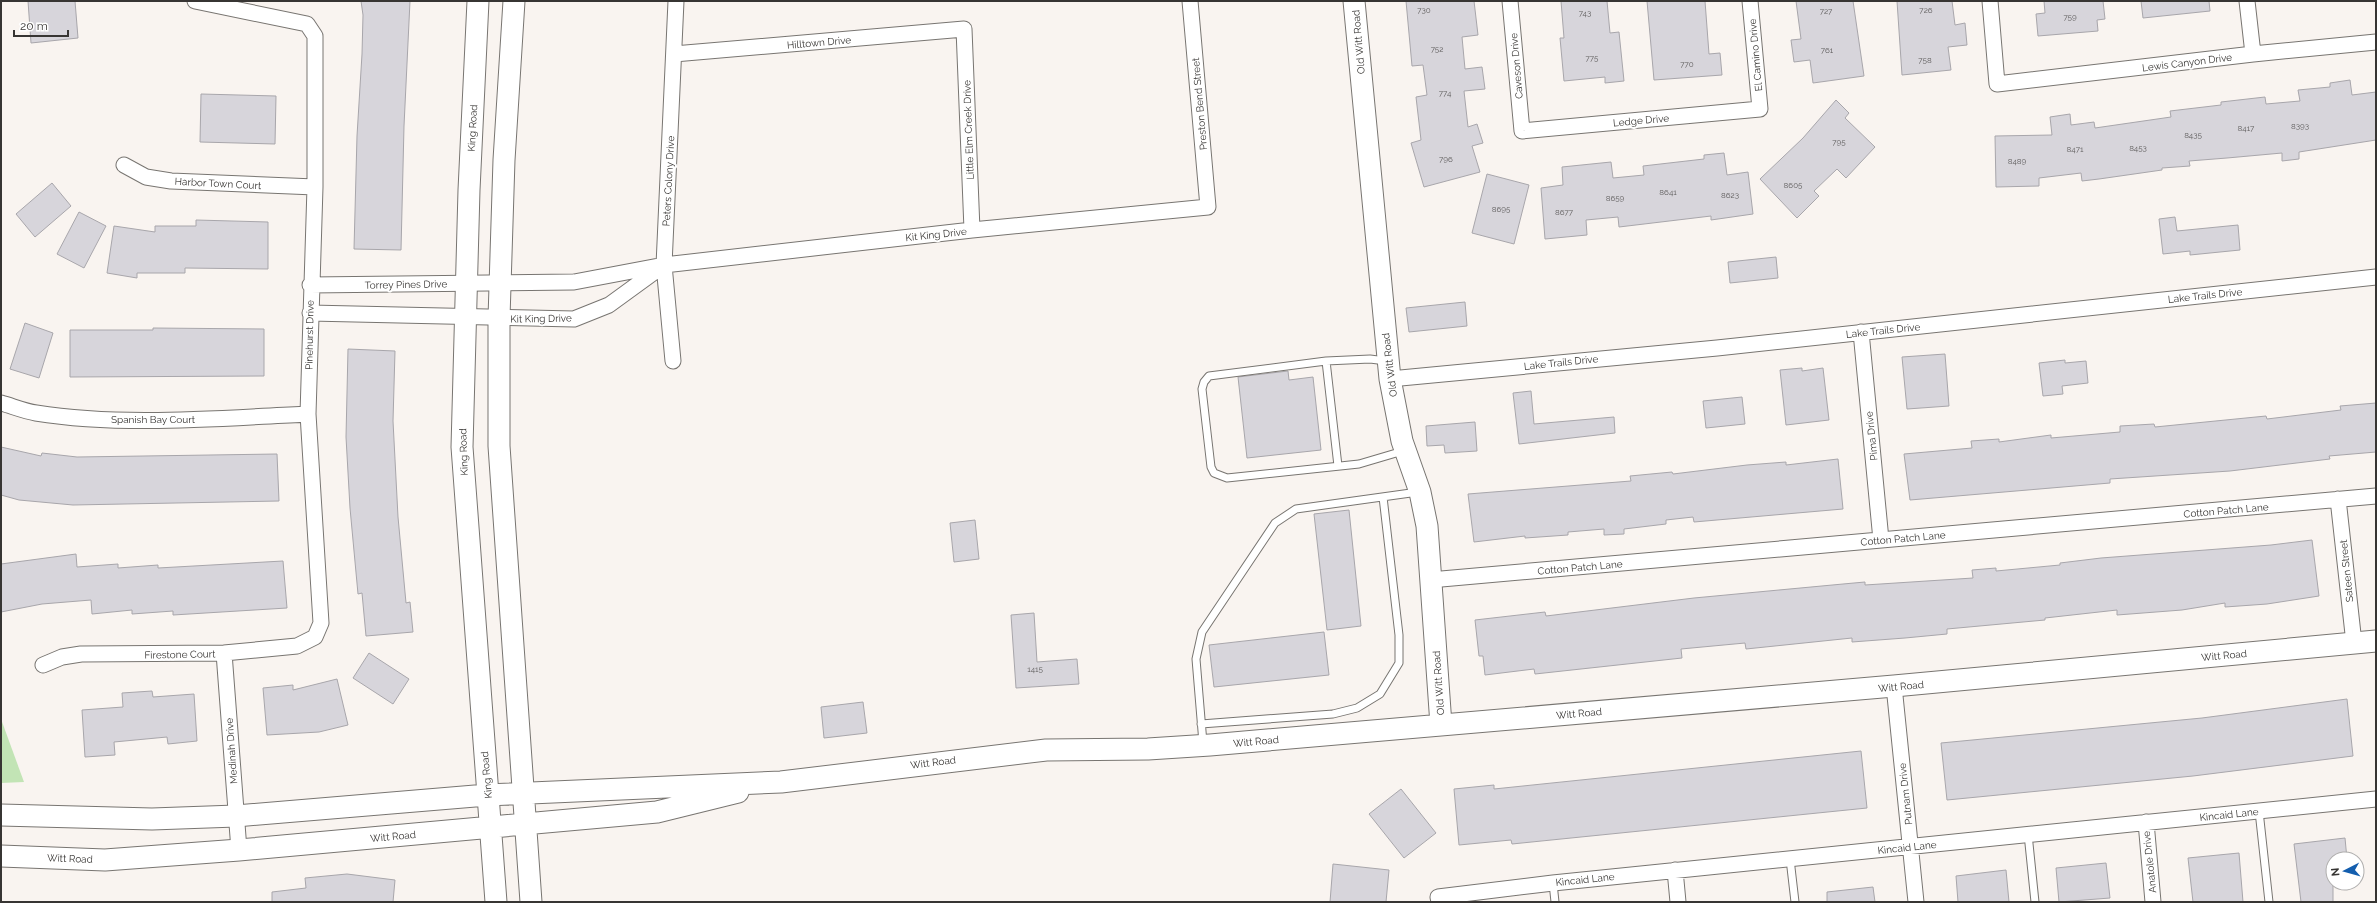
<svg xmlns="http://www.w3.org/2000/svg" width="2377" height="903" font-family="Raleway,sans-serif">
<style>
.green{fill:#c2e4b5}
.building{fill:#d7d5db;stroke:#a8a6ab}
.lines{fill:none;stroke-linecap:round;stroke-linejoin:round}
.lane-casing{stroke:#787571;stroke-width:9}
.street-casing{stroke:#787571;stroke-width:17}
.secondary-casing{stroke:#787571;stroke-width:23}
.lane{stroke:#fff;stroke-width:7}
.street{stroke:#fff;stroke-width:15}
.secondary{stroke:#fff;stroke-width:21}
.labels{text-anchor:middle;stroke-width:4;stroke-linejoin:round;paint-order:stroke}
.number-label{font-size:8px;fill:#5f5d5d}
.street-label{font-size:10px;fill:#373533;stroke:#fff}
</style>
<rect width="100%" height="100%" fill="#f9f4f0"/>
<!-- green -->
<path class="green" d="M1 719 24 782 1 783Z"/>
<!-- building -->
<path class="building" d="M28 1H75L78 38 31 43Z
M361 1H410L404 126 401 250 354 249 357 136 362 54 363 15Z
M1406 1H1474L1478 35 1462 37 1465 69 1482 67 1485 89 1464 91 1468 127 1477 124 1483 143 1472 146 1480 172 1424 187 1411 143 1421 140 1416 97 1427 95 1423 65 1412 66Z
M1561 1H1607L1610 33 1619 32 1624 81 1605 83V77L1564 81 1560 38H1564Z
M1647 1H1705L1709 54 1720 53 1722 75 1654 80Z
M1796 1H1853L1864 76 1813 83 1810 60 1794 62 1791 40 1801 39Z
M1897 1H1952L1955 25 1965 23 1967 45 1948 47 1951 70 1902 75Z
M2044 1H2103L2105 19 2097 20 2098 31 2038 36 2036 14 2045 13Z
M2141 1H2209L2210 11 2143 18Z
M2350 80 2352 95 2376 92V140L2299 152V159L2282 161V153L2227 158 2189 161 2190 166 2162 168V170L2099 179 2082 181 2081 173 2039 178V186L1996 187 1995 136 2052 135 2050 117 2070 114 2071 125 2094 122 2095 128 2171 117 2170 111 2221 105V102L2265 97 2266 104 2300 101 2298 90 2330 87V83Z
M201 94 276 96 275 144 200 142Z
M1836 100 1849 113 1845 118 1875 147 1846 178 1837 169 1814 191 1819 196 1797 218 1760 179 1803 138Z
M1724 153 1727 175 1748 172 1753 214 1711 220V216L1619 227 1618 217 1586 220 1587 235 1545 239 1541 188 1563 185 1562 167 1611 162 1613 178 1644 175 1643 166 1704 159V155Z
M1487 174 1529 185 1514 244 1472 233Z
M52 183 71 206 35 237 16 214Z
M79 212 106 226 84 268 57 254Z
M2175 217 2177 231 2238 225 2240 250 2190 255V251L2163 254 2159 219Z
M196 220 268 222V269L185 268V273H137V278L107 273 114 226 155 232V226H196Z
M1776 257 1778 278 1730 283 1728 262Z
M1465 302 1467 326 1409 332 1406 308Z
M25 323 53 333 39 378 10 369Z
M153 328 264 329V376L70 377V330H153Z
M348 349 395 351 393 421 398 517 406 603 410 602 413 632 366 636 362 593 358 594 350 508 346 437Z
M1945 354 1949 406 1907 409 1902 357Z
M2065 360V363L2086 361 2088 383 2062 386 2063 394 2043 396 2039 363Z
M1802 368V371L1823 368 1829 420 1786 425 1780 370Z
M1288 371 1289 380 1313 377 1321 450 1247 458 1238 377Z
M1531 391 1534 424 1614 417 1615 433 1519 444 1513 393Z
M1742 397 1745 424 1706 428 1703 401Z
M2376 403V452L2329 456 2330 459 2230 471 2110 479V483L1910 500 1904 454 1972 448 1971 441 1999 439V442L2051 435V438L2120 432V426L2154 424 2155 427 2266 416 2267 419 2341 410 2340 406Z
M1475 422 1477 451 1445 453 1444 445 1427 446 1426 426Z
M1 447 41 456 42 453 77 457 277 454 279 501 73 505 19 500 1 495Z
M1838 459 1843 509 1694 522 1693 517 1666 520V524L1624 529V534L1604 535V529L1568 532V535L1525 538V536L1474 542 1468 494 1631 481 1630 476 1672 472 1673 474 1747 465 1786 462V465Z
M1349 510 1361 626 1327 630 1314 514Z
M975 520 979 559 954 562 950 523Z
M2312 540 2319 596 2267 604 2225 607V603L2182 610 2117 615V610L2045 618V620L1947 629V634L1905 638 1852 642V638L1746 649 1745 643 1681 649 1682 658 1535 674 1534 669 1485 675 1483 656H1479L1475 620 1545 612 1546 616 1694 598 1843 584 1865 582V585L1973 578 1972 570 1996 568V571L2060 565V563L2101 558 2271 545Z
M76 554 77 567 118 564V568L158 565V568L283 561 287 608 173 615V611L132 614V610L92 614 91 600 42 604 1 612V564Z
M1034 613 1037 662 1077 659 1079 684 1016 688 1011 615Z
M1324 632 1329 675 1214 687 1209 645Z
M369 653 409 679 393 704 353 678Z
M337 679 348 725 319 732 267 735 263 688 293 685V690Z
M152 691 153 697 194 694 197 741 168 744 167 737 114 742 115 755 85 757 82 710 123 707 122 693Z
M2347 699 2353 756 2193 776 1947 800 1941 743 2202 718Z
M863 702 867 733 824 738 821 707Z
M1861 751 1867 808 1512 844 1511 840 1459 845 1454 789 1494 785V789Z
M1401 789 1436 833 1404 858 1369 814Z
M2345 838 2347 859H2333V902H2301L2294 844Z
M2239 853 2243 902H2193L2188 858Z
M2106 863 2110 898 2059 902 2056 868Z
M1333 864 1389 870 1386 902H1330Z
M2006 870 2009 902H1958L1956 876Z
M347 874 395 880 393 902H272V892L306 888 305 878Z
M1873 887 1875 902H1827V892Z"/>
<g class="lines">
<defs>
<path id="lane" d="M1326 361 1338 466
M1386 361 1370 359 1326 361 1209 376 1204 382 1202 389 1211 467 1214 473 1227 478 1359 464 1403 451
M1201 724 1333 714 1357 708 1380 694 1399 663V635L1383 497
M1203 743 1196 659 1202 632 1275 523 1296 509 1418 492
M2259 811 2269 902
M2028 834 2035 902
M1790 859 1795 902
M1553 883 1555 902"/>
<path id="street" d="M1510 1 1522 131 1760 109 1750 1
M1990 1 1997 84 2253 54 2376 42
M2247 1 2253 54
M674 54 964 29 972 230
M124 165 146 177 171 181 315 187
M664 265 972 230 1208 207 1190 1
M310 313 574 319 609 305 664 265 574 282 310 285
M1861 332 1881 540
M673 361 664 265 676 1
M1390 379 1717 348 2376 277
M1 403C12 406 24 411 36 413 123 427 220 418 308 414
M2338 499 2354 643
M1430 580 2376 496
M224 653 239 850
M43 665 62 657 81 654 224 653 297 646 315 637 321 623 308 414 315 187V36L307 24 195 1
M1894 686 1916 902
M2146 822 2153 902
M1675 870 1678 902
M1439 902 1438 897 1553 883 2376 799"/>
<path id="secondary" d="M478 1 469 190 462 447 496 902
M514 1 504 160 499 318V446L531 902
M1354 1 1390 379 1402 441 1420 492 1427 526 1441 725
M1 815 152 819 236 816 487 795 781 782 1046 750 1148 749 1210 745 1894 686 2376 641
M1 856 105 860 239 850 657 812 738 792"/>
</defs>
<!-- lane casing -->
<use href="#lane" class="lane-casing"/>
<!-- street casing -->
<use href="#street" class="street-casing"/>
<!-- secondary casing -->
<use href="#secondary" class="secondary-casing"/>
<!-- lane -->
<use href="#lane" class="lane"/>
<!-- street -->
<use href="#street" class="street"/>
<!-- secondary -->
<use href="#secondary" class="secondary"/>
</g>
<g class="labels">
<!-- number labels -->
<g class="number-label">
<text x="1424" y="13">730</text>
<text x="1926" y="13">726</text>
<text x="1826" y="14">727</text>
<text x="1585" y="16">743</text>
<text x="2070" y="20">759</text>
<text x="1437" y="52">752</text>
<text x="1827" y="53">761</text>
<text x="1592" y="61">775</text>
<text x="1925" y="63">758</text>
<text x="1687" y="67">770</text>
<text x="1445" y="96">774</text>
<text x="2300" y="129">8393</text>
<text x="2246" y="131">8417</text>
<text x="2193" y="138">8435</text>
<text x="1839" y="145">795</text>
<text x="2138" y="151">8453</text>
<text x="2075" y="152">8471</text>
<text x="1446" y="162">796</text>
<text x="2017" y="164">8489</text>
<text x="1793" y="188">8605</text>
<text x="1668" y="195">8641</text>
<text x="1730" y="198">8623</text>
<text x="1615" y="201">8659</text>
<text x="1501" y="212">8695</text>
<text x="1564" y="215">8677</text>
<text x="1035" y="672">1415</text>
</g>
<!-- street labels -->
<g class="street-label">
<text transform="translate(819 42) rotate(-5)" y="4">Hilltown Drive</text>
<text transform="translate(1358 42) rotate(-95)" y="4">Old Witt Road</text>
<text transform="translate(1755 55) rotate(-95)" y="4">El Camino Drive</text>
<text transform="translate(2187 62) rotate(-7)" y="4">Lewis Canyon Drive</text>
<text transform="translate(1516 66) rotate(-95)" y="4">Caveson Drive</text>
<text transform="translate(1199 104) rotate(-95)" y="4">Preston Bend Street</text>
<text transform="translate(1641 120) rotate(-5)" y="4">Ledge Drive</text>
<text transform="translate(472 128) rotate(-87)" y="4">King Road</text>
<text transform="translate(968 130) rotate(-92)" y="4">Little Elm Creek Drive</text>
<text transform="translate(668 181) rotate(-87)" y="4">Peters Colony Drive</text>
<text transform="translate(218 183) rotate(3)" y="4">Harbor Town Court</text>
<text transform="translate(936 234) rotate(-6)" y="4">Kit King Drive</text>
<text transform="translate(406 284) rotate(-1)" y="4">Torrey Pines Drive</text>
<text transform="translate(2205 295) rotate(-6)" y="4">Lake Trails Drive</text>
<text transform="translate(541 318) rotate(-1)" y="4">Kit King Drive</text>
<text transform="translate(1883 330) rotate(-6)" y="4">Lake Trails Drive</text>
<text transform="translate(309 335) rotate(-89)" y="4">Pinehurst Drive</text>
<text transform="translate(1561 362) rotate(-6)" y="4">Lake Trails Drive</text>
<text transform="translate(1389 365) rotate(-97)" y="4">Old Witt Road</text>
<text x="153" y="423">Spanish Bay Court</text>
<text transform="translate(1871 436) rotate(-96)" y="4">Pima Drive</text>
<text transform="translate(463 452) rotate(-92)" y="4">King Road</text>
<text transform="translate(2226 510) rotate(-5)" y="4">Cotton Patch Lane</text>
<text transform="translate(1903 538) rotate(-5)" y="4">Cotton Patch Lane</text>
<text transform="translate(1580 567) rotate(-5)" y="4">Cotton Patch Lane</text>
<text transform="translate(2346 571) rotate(-96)" y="4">Sateen Street</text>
<text transform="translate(180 654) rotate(-1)" y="4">Firestone Court</text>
<text transform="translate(2224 655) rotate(-5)" y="4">Witt Road</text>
<text transform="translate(1438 683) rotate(-94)" y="4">Old Witt Road</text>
<text transform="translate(1901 686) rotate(-5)" y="4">Witt Road</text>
<text transform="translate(1579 713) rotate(-5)" y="4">Witt Road</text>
<text transform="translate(1256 741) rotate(-5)" y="4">Witt Road</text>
<text transform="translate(231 751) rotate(-94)" y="4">Medinah Drive</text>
<text transform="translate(933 762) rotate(-7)" y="4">Witt Road</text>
<text transform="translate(486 775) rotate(-95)" y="4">King Road</text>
<text transform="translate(1905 794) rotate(-96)" y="4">Putnam Drive</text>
<text transform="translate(2229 814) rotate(-6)" y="4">Kincaid Lane</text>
<text transform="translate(393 836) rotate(-5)" y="4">Witt Road</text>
<text transform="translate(1907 847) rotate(-6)" y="4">Kincaid Lane</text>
<text transform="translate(70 858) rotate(2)" y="4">Witt Road</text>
<text transform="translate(2149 862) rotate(-96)" y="4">Anatole Drive</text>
<text transform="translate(1585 879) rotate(-6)" y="4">Kincaid Lane</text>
</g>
</g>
<!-- border -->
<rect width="2377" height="903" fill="none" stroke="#373533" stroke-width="4"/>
<!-- north arrow -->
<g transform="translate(2345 871) rotate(264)"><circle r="19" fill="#ffffff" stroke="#afaead"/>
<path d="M0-3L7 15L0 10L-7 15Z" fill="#145eae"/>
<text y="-6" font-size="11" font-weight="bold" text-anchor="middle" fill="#373533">N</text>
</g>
<!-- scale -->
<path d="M14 30v6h54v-6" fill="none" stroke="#373533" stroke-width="2"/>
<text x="20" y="30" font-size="12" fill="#373533" stroke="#ffffff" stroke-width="3" paint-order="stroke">20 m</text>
</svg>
